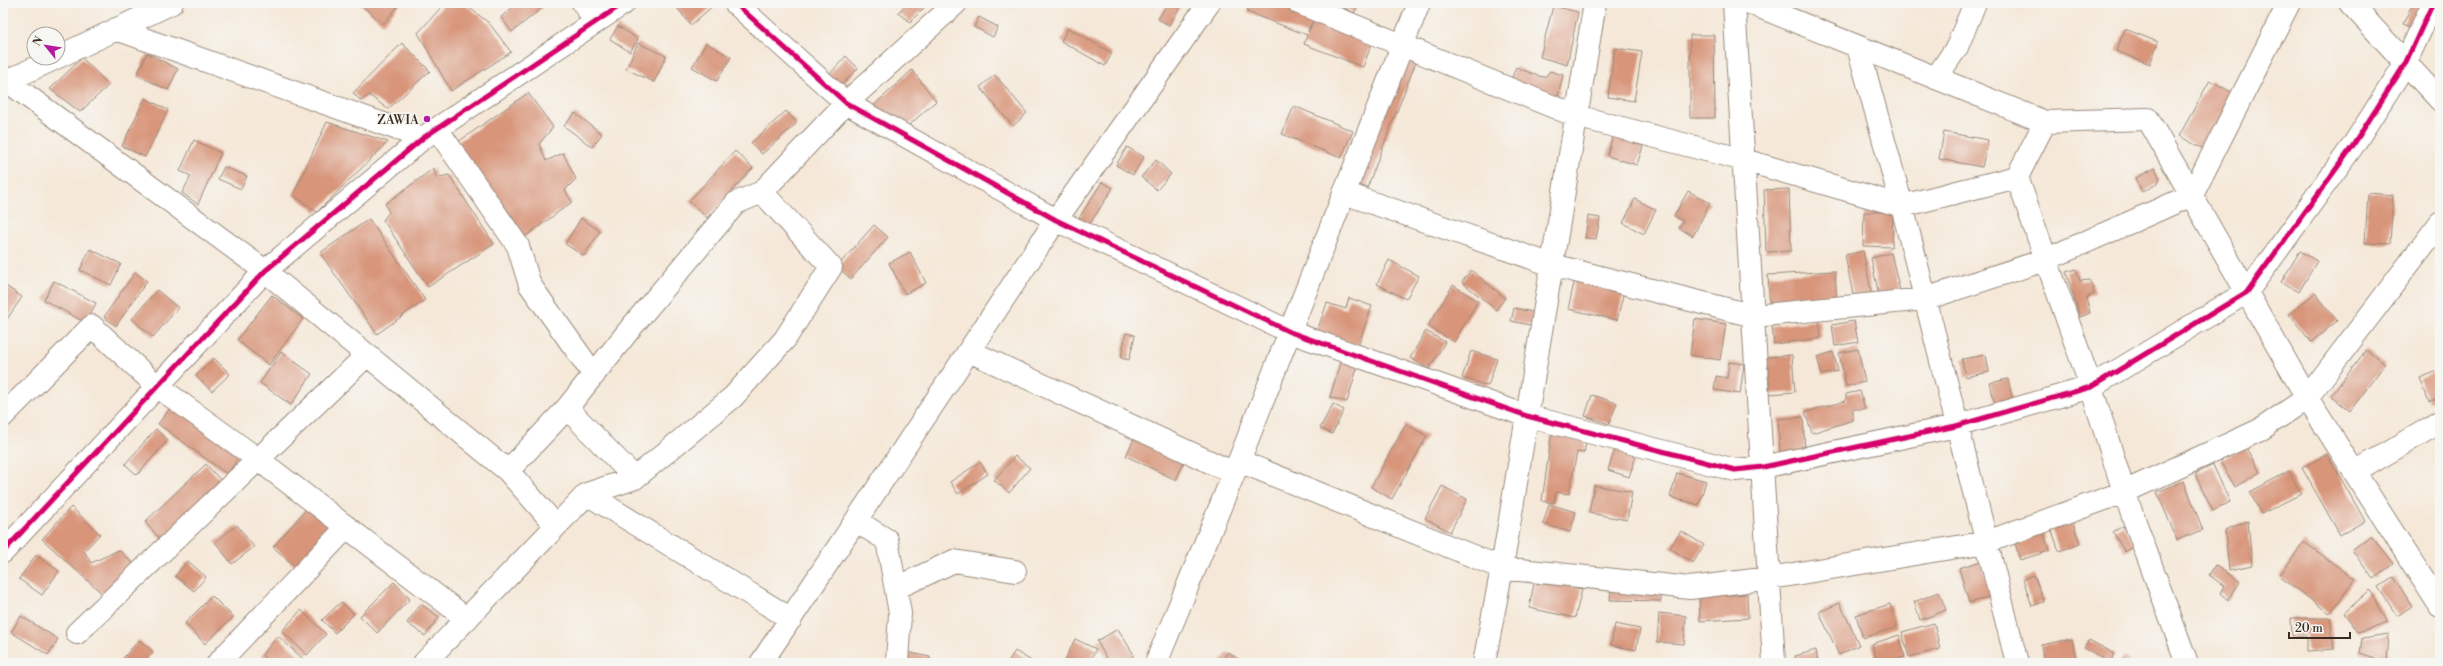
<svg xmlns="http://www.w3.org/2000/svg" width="2443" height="666" font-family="'Libre Bodoni',serif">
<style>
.building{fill:#d8957a}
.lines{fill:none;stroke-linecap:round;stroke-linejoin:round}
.street-casing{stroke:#98897b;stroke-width:24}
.secondary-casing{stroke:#98897b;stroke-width:24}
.primary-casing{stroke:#98897b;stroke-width:24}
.street{stroke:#fff;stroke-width:22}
.secondary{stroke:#fff;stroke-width:22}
.primary{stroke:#fff;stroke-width:22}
.cycleway-casing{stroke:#f6f6f2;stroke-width:8}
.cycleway{stroke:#d6006c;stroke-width:5}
.poi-dot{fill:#b5179e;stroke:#f6f6f2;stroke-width:1.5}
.labels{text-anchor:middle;stroke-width:3;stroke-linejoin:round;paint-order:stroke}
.poi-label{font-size:13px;fill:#3b2a1e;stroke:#f6f6f2;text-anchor:end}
</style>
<rect width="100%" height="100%" fill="#f6f6f2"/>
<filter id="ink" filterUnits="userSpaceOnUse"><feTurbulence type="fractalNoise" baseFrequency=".025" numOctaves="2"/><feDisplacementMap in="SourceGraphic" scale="8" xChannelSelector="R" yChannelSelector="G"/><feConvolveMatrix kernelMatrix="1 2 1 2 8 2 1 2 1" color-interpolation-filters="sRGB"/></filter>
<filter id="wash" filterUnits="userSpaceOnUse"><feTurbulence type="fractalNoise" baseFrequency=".012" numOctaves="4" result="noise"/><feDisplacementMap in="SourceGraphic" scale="16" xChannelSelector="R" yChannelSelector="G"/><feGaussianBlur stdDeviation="0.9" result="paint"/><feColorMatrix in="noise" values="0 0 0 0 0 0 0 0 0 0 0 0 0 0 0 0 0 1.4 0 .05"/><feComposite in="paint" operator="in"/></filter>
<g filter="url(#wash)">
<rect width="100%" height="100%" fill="#f5e8d8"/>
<g id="blocks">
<!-- building -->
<path class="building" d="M359 3H401L383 24Z
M445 3H463L489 23 511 52 451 91 418 33Z
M518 3 547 4 512 32 501 17Z
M673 3H716L691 25Z
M907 3H929L910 22 898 13Z
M1168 3H1183L1169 25 1158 19Z
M1250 3H1283L1314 15 1308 32 1314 20 1372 43 1363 67 1304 44 1307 35 1247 12Z
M1335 3H1359L1354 13Z
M2413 3H2432L2419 31 2403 24Z
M1553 6 1578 12 1567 65 1540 57Z
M979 17 998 27 993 37 974 27Z
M618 26 638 39 630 52 610 39Z
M1068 28 1112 53 1105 66 1061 41Z
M2125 29 2158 42 2150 64 2116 51Z
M1690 35H1714L1715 118H1690Z
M402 43 430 71 388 109 369 95 361 101 353 93Z
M638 43 666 56 654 82 626 69Z
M706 43 731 57 717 81 692 67Z
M1615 48 1642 52 1634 101 1608 97Z
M147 53 178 69 168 90 137 75Z
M846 56 858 68 840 87 828 76Z
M1405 57 1416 62 1367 188 1356 184Z
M82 58 109 85 80 112 50 89Z
M1516 67 1538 76 1545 77 1550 71 1563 75 1556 105 1508 88Z
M912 70 936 101 906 128 870 109Z
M995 75 1027 113 1013 126 980 87Z
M2210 80 2238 96 2207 151 2179 136Z
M528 93 553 127 539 144 546 161 563 153 576 179 565 190 572 202 522 239 455 144Z
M145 98 168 110 145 157 122 146Z
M1294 106 1353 131 1341 158 1282 134Z
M786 111 797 123 762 154 751 143Z
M575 113 602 134 592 147 564 126Z
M327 122 388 142 317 212 293 195Z
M1944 132 1988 140 1982 167 1939 159Z
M1613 136 1643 146 1637 165 1607 156Z
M194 140 221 153 198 204 182 193 191 176 180 171Z
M1127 147 1144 157 1133 175 1116 165Z
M735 151 753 168 707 218 689 201Z
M1156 160 1171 174 1157 190 1141 177Z
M224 167 247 176 241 189 218 179Z
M434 168 436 178 449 175 494 244 428 287 383 220 389 212 385 204Z
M2155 168 2160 179 2157 184 2142 192 2136 178Z
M1102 182 1113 188 1089 225 1079 218Z
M1789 189 1791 251 1766 252 1764 190Z
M1688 191 1710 203 1693 236 1679 228 1683 221 1674 216Z
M2368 193 2393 195 2390 244 2365 243Z
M1635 199 1656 210 1644 234 1623 223Z
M1864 212H1893L1892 247 1863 246Z
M1588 216 1600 218 1596 239 1585 238Z
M581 218 600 231 584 256 565 244Z
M369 219 425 300 377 334 320 253Z
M874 225 888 237 851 279 837 267Z
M90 249 121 264 111 285 80 270Z
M1863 251 1872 296 1854 300 1845 255Z
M2300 251 2317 261 2299 292 2281 282Z
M910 252 926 283 905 294 889 263Z
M1891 253 1900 291 1879 296 1871 258Z
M1389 260 1419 276 1406 299 1377 284Z
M2076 269 2080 281 2089 280 2092 285 2094 294 2086 298 2090 313 2080 317 2066 272Z
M1471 270 1505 298 1496 310 1462 282Z
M1835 271 1837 306 1770 310 1768 275Z
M135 272 147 281 116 326 104 317Z
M1575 279 1624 291 1617 320 1568 309Z
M54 281 96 303 86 323 44 300Z
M3 284 22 297 3 325Z
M1453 285 1478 301 1454 342 1428 326Z
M157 290 178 308 153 337 132 319Z
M2315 293 2337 321 2311 342 2289 314Z
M272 295 303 319 269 365 237 340Z
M1349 298 1372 306 1358 346 1317 331 1327 303 1346 309Z
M1514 308 1537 313 1534 326 1511 321Z
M1695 319 1726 324 1720 360 1690 355Z
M1819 320 1821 338 1774 344 1772 326Z
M1854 321 1858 342 1835 346 1832 325Z
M1426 331 1445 342 1429 369 1410 358Z
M1126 333 1135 335 1129 360 1121 358Z
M1858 349 1865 382 1846 386 1839 353Z
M2366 350 2385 364 2350 411 2331 396Z
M1471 351 1497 359 1488 386 1462 378Z
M281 352 312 374 291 405 260 383Z
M1833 352 1838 371 1822 375 1817 357Z
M1792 355 1795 392 1770 394 1767 357Z
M1986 355 1989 372 1965 377 1962 359Z
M214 358 230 374 212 391 196 376Z
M1341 360 1358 365 1347 402 1330 397Z
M1729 362 1744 364 1740 394 1714 390 1716 376 1727 378Z
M2440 370V397L2429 402 2420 378Z
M2008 379 2013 401 1995 405 1990 383Z
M1860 391 1865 409H1853V420L1812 433 1805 412 1846 401V394Z
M1592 395 1617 403 1609 424 1585 416Z
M174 403 242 453 227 474 158 424Z
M1333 404 1344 410 1332 434 1320 428Z
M1803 417 1805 451 1780 453 1778 419Z
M1406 424 1427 436 1392 499 1371 487Z
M156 429 168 440 137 475 125 464Z
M1552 431 1587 436 1584 453 1577 452 1569 494 1556 492 1554 503 1542 501Z
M1134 439 1184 462 1176 480 1126 456Z
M2245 446 2260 472 2235 487 2220 461Z
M1615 449 1636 456 1629 477 1608 470Z
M2327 454 2365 521 2340 535 2302 468Z
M1015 456 1030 468 1009 493 994 480Z
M980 462 988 474 958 494 950 482Z
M206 464 223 483 162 541 145 522Z
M2213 465 2230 502 2213 511 2195 474Z
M2289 471 2301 494 2261 514 2250 492Z
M1677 473 1706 481 1699 505 1670 497Z
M2184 481 2203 530 2177 540 2157 492Z
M1594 485 1632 492 1627 520 1589 513Z
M1442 486 1467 499 1450 532 1425 518Z
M1549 504 1576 512 1570 532 1543 524Z
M71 507 100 534 84 551 91 563 119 550 137 567 108 599 42 539Z
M308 507 337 533 302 572 273 547Z
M2072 520 2080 544 2059 551 2051 528Z
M2248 521 2252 565 2229 570 2225 530Z
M237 525 254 547 232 564 215 542Z
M2123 526 2136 545 2125 552 2113 532Z
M1681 531 1704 545 1693 563 1670 548Z
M2043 531 2049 551 2020 560 2014 540Z
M2371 535 2393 564 2373 579 2352 550Z
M2304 542 2355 579 2330 614 2279 576Z
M36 555 59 571 42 595 19 579Z
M188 561 206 577 194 591 175 576Z
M1981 561 1992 596 1969 603 1959 568Z
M2215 565 2240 582 2228 600 2220 593 2224 586 2209 575Z
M2034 575 2044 602 2032 606 2023 579Z
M2394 577 2412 606 2397 616 2378 587Z
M1535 579 1582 589 1575 618 1529 608Z
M394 582 410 599 377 633 360 616Z
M1611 590 1661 592V601L1610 600Z
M2370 590 2388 622 2358 632 2344 613Z
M1939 592 1946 610 1920 620 1914 602Z
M1747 594 1748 618 1700 621 1699 597Z
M212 596 233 617 205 644 185 623Z
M341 602 354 614 335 633 322 620Z
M1840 603 1859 645 1839 655 1819 612Z
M421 604 439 617 425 636 407 623Z
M1890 604 1897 627 1863 638 1856 615Z
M301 610 326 634 307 655 282 631Z
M1659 613 1686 616 1684 644 1657 642Z
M21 616 58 639 48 655 11 632Z
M2291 618H2330L2334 649 2307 651V635L2292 636Z
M1934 623 1940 649 1909 657 1902 632Z
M1615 624 1640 629 1636 650 1611 645Z
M1118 629 1134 655 1123 663H1109L1097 641Z
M2389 634 2387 663H2374L2375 658 2360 653 2362 638Z
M1899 635 1905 657 1877 663 1872 644Z
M278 636 304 660 301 663H270L262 655Z
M1075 639 1096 649 1089 663H1072L1065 660Z
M2072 639 2077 663H2044L2041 645Z
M139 640 153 652 143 663H119Z
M2089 640 2115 654 2110 662 2084 648Z
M1816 650 1818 663H1797L1795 656Z
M1015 651 1035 663H1007Z
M906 652 930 657 928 663H904Z
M1228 652 1244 663H1224L1221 661Z
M2124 658 2130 663H2119Z"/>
</g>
</g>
<g filter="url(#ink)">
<use href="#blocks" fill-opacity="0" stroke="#98897b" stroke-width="1"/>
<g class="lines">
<defs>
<path id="street" d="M583 3 596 22
M735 3 846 103 1056 220 1290 332 1527 416 1735 470 1763 467 1956 426 2091 387 2247 292 2352 147 2405 64 2433 3
M1299 3 1576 116 1744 160 1902 206 2017 177
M1734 3 1774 663
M2350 3 2440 100
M116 29 423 138
M1858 47 1902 206 2017 663
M58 57 172 3
M3 78 265 271 508 471 556 526
M1936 78 2045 122 2148 119 2307 398 2440 606
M7 81 56 58
M2045 122 2017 177 2091 387 2124 492 2187 663
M437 129 518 246 530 285 594 375
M1344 193 1552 265 1754 316 1925 299 2045 260 2192 195 2289 3
M969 351 1234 473
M567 408 635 478
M3 416 92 326 157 386 259 460 467 619
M1239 461 1502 568 1690 588 1770 578 1987 542 2124 492 2260 430 2307 398 2440 223
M508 471 567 408 634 324 736 203 762 192 846 103 956 3
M2355 472 2440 422
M587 494 791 619
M856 521 887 540 900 613 897 663
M896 588 954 561 1015 571
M77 633 367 355
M218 663 347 527
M424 663 587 494 635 478 733 397 785 339 831 267 762 192
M761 663 1056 220 1209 3
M1484 663 1502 568 1595 3"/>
<path id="secondary" d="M1750 3 1936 78 1957 47 1975 3
M3 552 265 271 423 138 624 3"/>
<path id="primary" d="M1156 663 1239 461 1419 3"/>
</defs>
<!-- street casing -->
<use href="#street" class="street-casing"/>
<!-- secondary casing -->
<use href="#secondary" class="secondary-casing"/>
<!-- primary casing -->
<use href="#primary" class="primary-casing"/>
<!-- street -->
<use href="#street" class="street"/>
<!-- secondary -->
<use href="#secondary" class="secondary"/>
<!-- primary -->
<use href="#primary" class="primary"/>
<defs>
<path id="cycleway" d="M735 3 846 103 1056 220 1290 332 1527 416 1735 470 1763 467 1956 426 2091 387 2247 292 2352 147 2405 64 2433 3
M3 552 265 271 423 138 624 3"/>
</defs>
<!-- cycleway casing -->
<use href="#cycleway" class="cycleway-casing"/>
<!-- cycleway -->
<use href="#cycleway" class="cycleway"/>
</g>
</g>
<!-- markers -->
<circle class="poi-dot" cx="427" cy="119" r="4"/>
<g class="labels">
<!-- poi labels -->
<g class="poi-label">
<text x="419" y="124">ZAWIA</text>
</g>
</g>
<!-- margin -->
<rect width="2443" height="666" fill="none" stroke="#f6f6f2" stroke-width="16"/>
<!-- north arrow -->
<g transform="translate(46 46) rotate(300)"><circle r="19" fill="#f6f6f2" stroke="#aba49d"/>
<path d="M0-3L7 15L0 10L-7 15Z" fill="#b5179e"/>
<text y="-6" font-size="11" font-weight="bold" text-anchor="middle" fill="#3b2a1e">N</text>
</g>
<!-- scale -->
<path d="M2289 632v6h61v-6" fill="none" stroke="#3b2a1e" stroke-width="2"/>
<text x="2295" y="632" font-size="12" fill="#3b2a1e" stroke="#f6f6f2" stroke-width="3" paint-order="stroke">20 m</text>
</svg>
